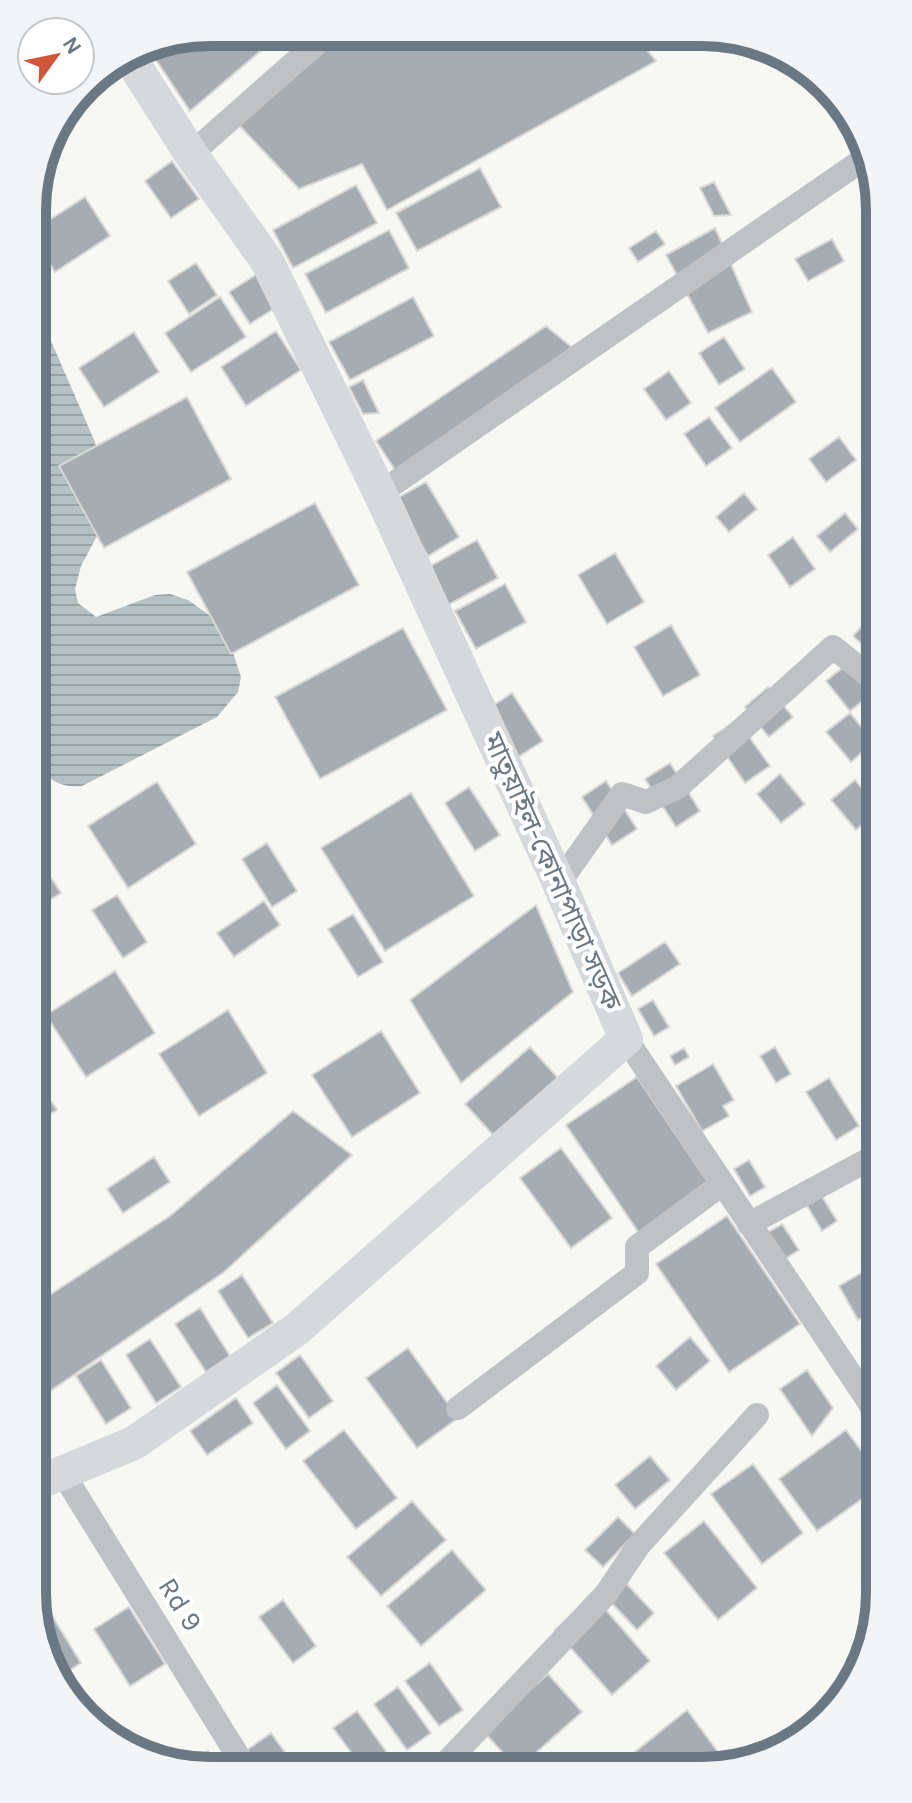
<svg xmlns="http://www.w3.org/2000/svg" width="912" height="1803" font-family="Karla,'Noto Sans Bengali',sans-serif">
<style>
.water{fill:url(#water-rules)}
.building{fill:#a6adb2;stroke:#d8d8d6;stroke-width:2}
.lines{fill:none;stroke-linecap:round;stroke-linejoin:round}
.street{stroke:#bec2c5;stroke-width:24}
.secondary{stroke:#d5d9dc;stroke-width:34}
.labels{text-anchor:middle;stroke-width:8;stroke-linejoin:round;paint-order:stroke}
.street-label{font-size:28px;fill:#697882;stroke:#fff}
.rim{fill:none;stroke:#697882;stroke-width:10}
</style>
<defs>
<pattern id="water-rules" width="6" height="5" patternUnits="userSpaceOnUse" patternTransform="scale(2)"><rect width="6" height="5" fill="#b5c1c4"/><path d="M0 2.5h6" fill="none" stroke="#97a2a5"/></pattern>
</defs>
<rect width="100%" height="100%" fill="#f7f7f4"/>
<!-- water -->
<path class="water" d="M34 329 51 341 95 442 105 491 98 534 81 566 75 589 78 603 96 617 155 595 170 594 188 600 209 615 227 635 241 677 238 692 217 717 82 786C61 788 50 781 37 765Z"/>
<!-- building -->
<path class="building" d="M210 32H283L190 111 146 45Z
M345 33 635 35 656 61 387 210 362 164 299 189 239 125Z
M172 161 199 199 171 218 145 181Z
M480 168 501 207 417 251 396 213Z
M714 182 731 215 714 216 700 188Z
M356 185 377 223 293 268 273 230Z
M85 197 110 236 55 272 34 238V230Z
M715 228 752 312 708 333 666 255Z
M389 230 409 268 326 313 305 274Z
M656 231 665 244 638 262 629 248Z
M832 239 844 261 808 281 795 259Z
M196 263 217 295 189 314 168 281Z
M257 274 278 306 250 324 229 292Z
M220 297 246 337 191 372 165 333Z
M413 297 434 336 350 380 329 342Z
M546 326 575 350 398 474 376 441Z
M276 331 301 370 246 406 221 367Z
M134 332 159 372 104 407 79 368Z
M724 337 745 369 719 385 699 353Z
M772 368 796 402 740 442 715 408Z
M669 371 691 403 666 420 644 389Z
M363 380 379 413 363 414 349 387Z
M187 397 231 479 104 548 59 466Z
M709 417 732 448 706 466 684 434Z
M839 437 856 460 826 482 809 459Z
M426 482 459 537 428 556 394 500Z
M744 493 757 509 729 532 716 517Z
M315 503 359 585 231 654 187 572Z
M845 513 858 529 830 552 817 536Z
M793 537 815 569 790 587 768 555Z
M477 540 498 578 448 605 427 568Z
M615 553 644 602 607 624 578 575Z
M505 584 526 622 476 649 455 611Z
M873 614H874V656L853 636Z
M671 625 700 675 663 696 634 647Z
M403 628 447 710 320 779 275 697Z
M850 662 874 692 850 711 826 681Z
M768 687 793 717 769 737 745 707Z
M512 693 543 741 518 757 488 709Z
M850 713 874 742 851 762 826 732Z
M737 720 770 766 745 783 713 736Z
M670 763 700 811 676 827 645 779Z
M780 774 805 804 781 823 757 794Z
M855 780 875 805V814L856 830 831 800Z
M606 781 637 829 612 845 582 797Z
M157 782 196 844 128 888 88 826Z
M469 787 500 835 475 851 445 803Z
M411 793 474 896 385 951 321 848Z
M267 843 297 891 272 907 242 859Z
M37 856 61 893 37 908Z
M117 895 147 942 123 958 92 910Z
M264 901 280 925 234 957 217 933Z
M536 905 573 992 461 1083 410 1000Z
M353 914 383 962 358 977 328 929Z
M665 942 680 964 632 996 618 973Z
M115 971 155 1033 86 1077 46 1015Z
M653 1000 669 1027 654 1036 638 1009Z
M228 1010 267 1073 199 1116 159 1054Z
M381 1031 420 1093 352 1137 312 1075Z
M530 1047 558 1078 493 1135 465 1104Z
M775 1047 791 1074 776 1083 760 1056Z
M684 1048 689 1057 675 1065 670 1056Z
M713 1064 734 1100 723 1106 729 1116 702 1131 676 1086Z
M637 1077 710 1185 639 1233 566 1125Z
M829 1078 859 1126 836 1140 806 1092Z
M38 1081 57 1110 38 1121Z
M293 1111 352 1155 224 1272 40 1398 39 1302 170 1216Z
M561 1148 612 1218 571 1248 520 1178Z
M154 1157 170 1182 123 1213 107 1189Z
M749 1160 765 1187 750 1196 734 1169Z
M821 1195 837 1221 822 1231 806 1204Z
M727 1216 800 1324 729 1372 656 1264Z
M782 1224 799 1250 783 1260 767 1233Z
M865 1271 878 1293V1308L858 1320 839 1286Z
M242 1275 273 1323 248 1338 218 1291Z
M200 1308 230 1356 206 1372 175 1324Z
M690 1337 710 1361 676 1390 656 1366Z
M150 1339 181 1387 156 1403 126 1355Z
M408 1348 458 1418 417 1448 366 1378Z
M300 1355 333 1401 309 1418 276 1373Z
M101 1360 131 1408 106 1424 76 1376Z
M807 1370 833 1408 812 1436 780 1389Z
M277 1385 310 1431 286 1449 253 1403Z
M236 1398 253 1423 207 1455 190 1431Z
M344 1430 397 1498 356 1529 303 1461Z
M846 1430 879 1475V1487L817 1531 779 1479Z
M650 1456 670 1480 635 1509 615 1485Z
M753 1464 803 1533 762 1564 711 1494Z
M412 1501 446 1540 381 1596 347 1557Z
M618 1517 635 1534 603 1567 585 1550Z
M704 1521 757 1588 718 1620 664 1553Z
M452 1550 486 1590 421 1646 387 1606Z
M622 1579 654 1613 637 1630 605 1596Z
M594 1596 650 1661 612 1695 555 1630Z
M283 1600 316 1646 293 1663 259 1617Z
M46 1606 81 1663 59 1677 41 1650V1609Z
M129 1607 165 1664 130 1686 94 1629Z
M430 1663 463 1710 439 1726 405 1681Z
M548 1674 582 1712 522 1765H514L483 1731Z
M398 1687 431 1733 407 1750 374 1704Z
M687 1710 718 1752 704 1762 620 1764Z
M357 1711 390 1757 376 1767H362L333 1728Z
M271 1733 296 1768H260L247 1750Z
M208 1751 221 1769H185L184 1768Z"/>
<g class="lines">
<!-- street -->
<path class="street" d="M191 154 328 33
M380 493 871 154
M559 883 622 794 646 802 678 787 833 647 874 680
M626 1039 869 1402 878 1422
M749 1224 877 1155
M458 1408 637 1273V1247L722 1184
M62 1472 246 1769
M443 1766 606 1594 639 1545 757 1415"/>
<!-- secondary -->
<path class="secondary" d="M40 1482 134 1443 297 1329 626 1039 559 883 380 493 267 261 191 154 128 55"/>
</g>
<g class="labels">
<!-- street labels -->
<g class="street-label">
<text transform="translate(553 871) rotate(66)" y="10">মাতুয়াইল-কোনাপাড়া সড়ক</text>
<text transform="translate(181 1604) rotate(58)" y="10">Rd 9</text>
</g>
</g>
<!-- crop -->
<path d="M0 0H912V1803H0ZM210 46H702A164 164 0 0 1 866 210V1593A164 164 0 0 1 702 1757H210A164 164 0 0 1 46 1593V210A164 164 0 0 1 210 46Z" fill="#f3f4f5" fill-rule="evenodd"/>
<path class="rim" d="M210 46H702A164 164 0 0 1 866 210V1593A164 164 0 0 1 702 1757H210A164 164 0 0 1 46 1593V210A164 164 0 0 1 210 46Z"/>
<!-- north arrow -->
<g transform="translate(56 56) rotate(57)"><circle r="38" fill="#ffffff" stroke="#c3c9cd" stroke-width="2"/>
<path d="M0-6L14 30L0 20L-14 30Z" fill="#d25439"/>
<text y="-12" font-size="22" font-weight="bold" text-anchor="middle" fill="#697882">N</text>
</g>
</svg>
